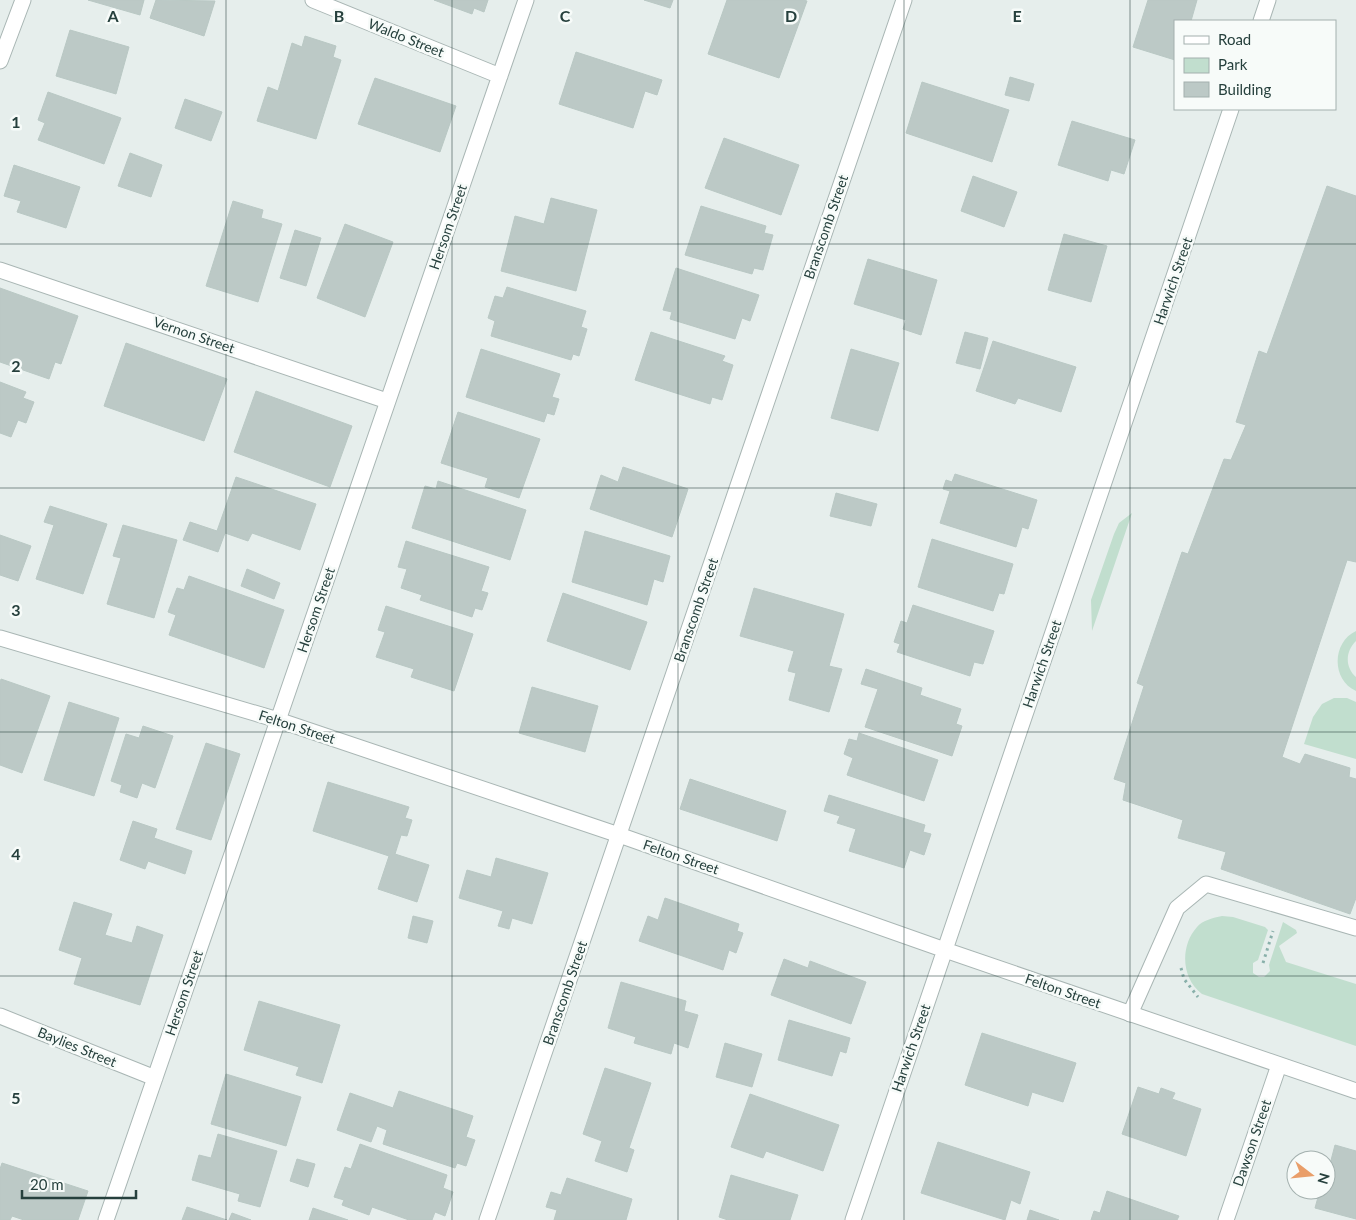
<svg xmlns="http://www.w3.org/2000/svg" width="1356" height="1220" font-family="Lato,sans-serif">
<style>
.green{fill:#c1dece}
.building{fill:#bcc9c6;stroke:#b9c8c4}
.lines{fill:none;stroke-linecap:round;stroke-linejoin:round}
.service-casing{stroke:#a9b6b4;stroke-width:17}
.minor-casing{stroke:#a9b6b4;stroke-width:17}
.tertiary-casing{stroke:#a9b6b4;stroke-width:17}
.path{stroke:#89b0aa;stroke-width:3;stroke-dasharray:2.5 4;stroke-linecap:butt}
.service{stroke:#fff;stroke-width:15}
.minor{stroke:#fff;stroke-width:15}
.tertiary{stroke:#fff;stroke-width:15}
.grid{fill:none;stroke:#26403d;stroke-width:1;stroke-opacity:0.55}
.labels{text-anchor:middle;stroke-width:5;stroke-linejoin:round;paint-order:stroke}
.street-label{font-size:14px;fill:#26403d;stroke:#f7fbf9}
.grid-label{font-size:16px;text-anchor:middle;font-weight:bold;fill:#26403d;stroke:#f7fbf9;stroke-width:5;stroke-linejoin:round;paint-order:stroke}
</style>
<rect width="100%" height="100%" fill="#e6eeec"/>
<!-- green -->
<path class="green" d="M1132 513 1092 631 1091 600 1114 534 1119 523Z
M1356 631V641C1345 652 1345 667 1356 677V691C1331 680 1332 642 1356 631Z
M1334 698H1347L1356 702V759L1304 744 1313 717 1322 704Z
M1222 916 1233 917 1265 927 1268 930 1258 960 1253 963V973L1259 977H1264L1270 971 1269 965 1283 922 1296 930 1297 933 1279 946 1286 962 1356 984V1046L1202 994C1181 978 1180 946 1197 927 1203 920 1213 918 1222 916Z"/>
<!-- building -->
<path class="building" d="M88 0H144L140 15Z
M156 0 215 1 204 36 150 18Z
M434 0H488L484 12 474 8 472 14Z
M644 0H673L670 8Z
M727 0H803L807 1 779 78 708 54Z
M1148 0H1197L1191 21H1175V60L1133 47Z
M70 30 129 47 116 94 56 76Z
M305 36 336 46 333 57 341 60 316 139 257 121 268 87 278 91 292 43 302 47Z
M576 52 662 80 657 95 645 91 633 128 559 104Z
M1010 77 1034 84 1029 101 1005 95Z
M375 78 456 106 440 152 358 124Z
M922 82 1009 110 992 162 906 133Z
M48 92 121 118 104 164 38 140 45 123 38 120Z
M185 99 222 112 211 141 175 128Z
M1072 121 1135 140 1124 174 1111 170 1108 181 1058 165Z
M724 138 799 165 781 215 705 188Z
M130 153 162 165 151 197 118 186Z
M14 165 80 187 66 228 17 212 21 201 4 196Z
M973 176 1017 192 1004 227 961 211Z
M1327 186 1356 196V562L1347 560 1282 757 1300 764 1305 754 1350 768 1349 777 1356 779V898L1350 914 1221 869 1226 852 1178 838 1183 820 1123 800 1126 783 1114 779 1144 686 1137 683 1182 552 1188 554 1224 459 1231 460 1246 425 1236 422 1259 351 1267 354Z
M551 198 597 210 576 291 501 271 515 216 544 224Z
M233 201 263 210 261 218 282 224 258 302 206 286Z
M701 206 766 226 764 233 773 235 763 270 754 268 752 274 685 255Z
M345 224 393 242 365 317 317 298Z
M295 230 321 238 306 286 280 278Z
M1064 234 1107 246 1091 302 1048 290Z
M868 259 937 280 921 335 903 329 906 320 854 304Z
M676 268 759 295 750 321 742 318 735 339 670 319 672 312 663 310Z
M507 287 586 311 581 327 587 329 579 356 573 354 571 360 491 336 495 321 488 318 495 296 503 298Z
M0 288 78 316 61 364 55 362 49 379 0 362Z
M651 332 725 356 722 361 733 365 722 400 712 397 710 404 635 380Z
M965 332 988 338 980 369 956 363Z
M993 341 1076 367 1061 412 1018 398 1015 404 976 391Z
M126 343 227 379 204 441 104 406Z
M481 349 560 374 552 397 559 399 554 415 547 413 544 422 466 397Z
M851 349 899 363 878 431 831 418Z
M0 382 26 392 23 398 34 402 26 423 18 420 11 437 0 433Z
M256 391 352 426 330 487 234 452Z
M458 412 540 439 519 498 485 487 488 478 441 463Z
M623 467 688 489 672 537 590 509 601 475 618 482Z
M955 474 1037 500 1028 529 1022 527 1016 547 940 523 950 491 943 489 946 480 952 482Z
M236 477 316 504 300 550 252 533 248 541 225 533 218 552 183 540 190 522 217 531Z
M438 481 526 510 510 560 412 528 425 486 436 489Z
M836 493 877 504 871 526 830 516Z
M50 506 107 524 83 594 36 579 54 525 44 522Z
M123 525 177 540 154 618 107 604 121 558 113 556Z
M585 531 670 556 663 582 654 579 647 605 572 582Z
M0 535 31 546 18 581 0 575Z
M932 539 1013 564 1004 594 999 593 993 611 918 587Z
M406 541 489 567 481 591 488 593 482 610 475 608 472 617 420 600 422 595 401 588 407 569 398 567Z
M247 569 280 583 274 599 241 586Z
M189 576 284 610 264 668 169 635 176 615 168 612 177 588 184 590Z
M754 588 844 614 829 666 842 669 829 712 789 700 796 673 788 671 794 651 740 636Z
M563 593 647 622 630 670 547 641Z
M913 605 994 631 983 664 974 662 970 676 897 652 900 644 894 642 901 621 907 623Z
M386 606 473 634 454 691 411 677 414 669 376 657 385 632 378 630Z
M866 669 922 688 920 695 961 709 956 724 962 726 952 756 865 727 878 689 861 684Z
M1 679 50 696 22 773 0 765V683Z
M532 687 598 706 585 752 519 733Z
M69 702 119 718 94 796 44 780Z
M143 726 173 736 155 788 142 783 137 798 120 792 122 785 111 781 126 734 139 738Z
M859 733 938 760 924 801 847 775 853 758 844 754 849 739 857 741Z
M206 743 240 754 211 840 176 829Z
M690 779 786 811 777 841 680 809Z
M328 782 409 807 405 818 412 820 407 836 401 835 395 854 429 865 417 902 378 889 389 856 313 831Z
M829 795 925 825 923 832 931 834 924 855 910 850 904 868 849 851 856 829 837 823 840 816 824 811Z
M133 821 157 829 154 838 192 851 185 874 148 861 145 869 120 860Z
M496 858 548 873 532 924 512 918 509 929 498 926 503 911 459 898 467 870 491 877Z
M665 898 739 924 737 931 743 933 736 953 729 950 723 970 639 941 648 916 658 920Z
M74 902 112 914 105 935 132 943 137 926 163 935 140 1005 74 984 82 958 59 950Z
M413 916 433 921 427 943 408 938Z
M784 959 808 968 810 961 866 982 851 1024 771 995Z
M621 982 686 1001 684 1011 698 1015 688 1048 674 1043 671 1054 634 1043 636 1037 608 1028Z
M259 1001 340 1025 322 1083 296 1075 299 1067 244 1050Z
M789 1020 850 1038 846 1053 840 1051 832 1076 778 1060Z
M982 1033 1076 1063 1063 1102 1032 1092 1028 1106 965 1085Z
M725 1043 762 1054 752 1087 716 1077Z
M605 1068 651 1083 629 1148 634 1150 627 1172 595 1161 602 1141 583 1134Z
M226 1074 301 1097 286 1146 211 1124Z
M1138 1087 1159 1094 1161 1088 1175 1093 1172 1099 1201 1109 1186 1156 1122 1134Z
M399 1091 473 1116 466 1137 475 1140 466 1166 457 1163 455 1168 383 1144 387 1130 377 1126 371 1142 337 1130 350 1093 393 1108Z
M750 1094 839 1125 823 1171 766 1151 763 1158 731 1147Z
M218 1134 277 1151 260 1207 238 1201 240 1194 192 1180 199 1155 211 1158Z
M938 1142 1030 1172 1020 1204 1011 1200 1005 1220 921 1193Z
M360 1144 447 1175 443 1188 453 1192 445 1216 435 1212 432 1220H409L372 1207 369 1215 342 1205 344 1200 334 1197 345 1167 351 1169Z
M1335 1145 1356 1151V1219L1315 1208 1320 1190H1326V1167L1329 1168Z
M297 1159 315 1164 308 1187 290 1181Z
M2 1163 88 1191 78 1220H24L12 1216 10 1220H0V1169Z
M731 1175 798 1195 790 1220H728L719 1217Z
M567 1178 632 1199 626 1220H554L557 1210 546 1207 551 1192 561 1195Z
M1107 1191 1179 1216 1177 1220H1091L1094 1211 1100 1213Z
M187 1207 227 1220H182Z
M313 1208 348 1220H309Z
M1030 1210 1059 1220H1027Z
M232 1213 251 1220H229Z"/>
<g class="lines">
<defs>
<path id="service" d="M1130 1014 1177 908 1206 884 1356 928"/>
<path id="minor" d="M313 0 500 76
M1261 21 1268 0
M0 270 387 401
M0 638 278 720 619 835 945 950 1356 1091
M0 1016 155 1078
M106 1220 526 0
M487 1220 904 0
M853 1220 1231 109
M1226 1220 1279 1065"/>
<path id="tertiary" d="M0 61 23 0"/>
</defs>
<!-- service casing -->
<use href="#service" class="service-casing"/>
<!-- minor casing -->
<use href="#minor" class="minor-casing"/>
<!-- tertiary casing -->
<use href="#tertiary" class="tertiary-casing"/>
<!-- path -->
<path class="path" d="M1263 963 1273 931
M1181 968 1184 979 1198 997"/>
<!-- service -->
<use href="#service" class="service"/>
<!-- minor -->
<use href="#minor" class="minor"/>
<!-- tertiary -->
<use href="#tertiary" class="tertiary"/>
</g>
<!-- grid -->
<path class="grid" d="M226 0V1220M452 0V1220M678 0V1220M904 0V1220M1130 0V1220M0 244H1356M0 488H1356M0 732H1356M0 976H1356"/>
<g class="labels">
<!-- street labels -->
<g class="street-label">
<text transform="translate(406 38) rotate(22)" y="5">Waldo Street</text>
<text transform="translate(448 227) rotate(-71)" y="5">Hersom Street</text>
<text transform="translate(826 227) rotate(-71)" y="5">Branscomb Street</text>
<text transform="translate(1173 281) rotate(-71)" y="5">Harwich Street</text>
<text transform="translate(194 335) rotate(19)" y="5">Vernon Street</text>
<text transform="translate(316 610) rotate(-71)" y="5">Hersom Street</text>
<text transform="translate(696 610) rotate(-71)" y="5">Branscomb Street</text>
<text transform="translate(1042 664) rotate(-71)" y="5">Harwich Street</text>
<text transform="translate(297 727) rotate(18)" y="5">Felton Street</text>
<text transform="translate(681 857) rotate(19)" y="5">Felton Street</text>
<text transform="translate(1063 991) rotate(19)" y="5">Felton Street</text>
<text transform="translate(184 993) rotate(-71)" y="5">Hersom Street</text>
<text transform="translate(565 993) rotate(-71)" y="5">Branscomb Street</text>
<text transform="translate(77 1047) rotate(22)" y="5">Baylies Street</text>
<text transform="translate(911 1048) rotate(-71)" y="5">Harwich Street</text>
<text transform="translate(1252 1143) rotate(-71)" y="5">Dawson Street</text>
</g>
</g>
<g class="grid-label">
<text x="113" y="22">A</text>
<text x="339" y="22">B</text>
<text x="565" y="22">C</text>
<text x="791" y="22">D</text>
<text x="1017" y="22">E</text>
<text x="16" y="128">1</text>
<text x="16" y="372">2</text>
<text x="16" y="616">3</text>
<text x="16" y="860">4</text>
<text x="16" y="1104">5</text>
</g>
<!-- legend -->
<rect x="1174" y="20" width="162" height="90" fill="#f7fbf9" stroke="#a3b0ae"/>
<rect x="1184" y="36" width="25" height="8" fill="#ffffff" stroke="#a3b0ae"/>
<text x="1218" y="45" font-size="15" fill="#26403d">Road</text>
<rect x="1184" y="58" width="25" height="15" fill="#c1dece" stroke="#a3b0ae"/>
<text x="1218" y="70" font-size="15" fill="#26403d">Park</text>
<rect x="1184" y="82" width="25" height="15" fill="#bcc9c6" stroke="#a3b0ae"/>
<text x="1218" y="95" font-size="15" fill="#26403d">Building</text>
<!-- north arrow -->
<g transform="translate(1311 1175) rotate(106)"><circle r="24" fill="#f7fbf9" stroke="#a3b0ae"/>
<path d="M0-4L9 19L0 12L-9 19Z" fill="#e99e69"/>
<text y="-8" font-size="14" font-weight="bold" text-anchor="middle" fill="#26403d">N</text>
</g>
<!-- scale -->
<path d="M22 1190v8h114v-8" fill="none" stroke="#26403d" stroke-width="2.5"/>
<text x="30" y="1190" font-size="15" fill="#26403d" stroke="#f7fbf9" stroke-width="4" paint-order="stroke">20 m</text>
</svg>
